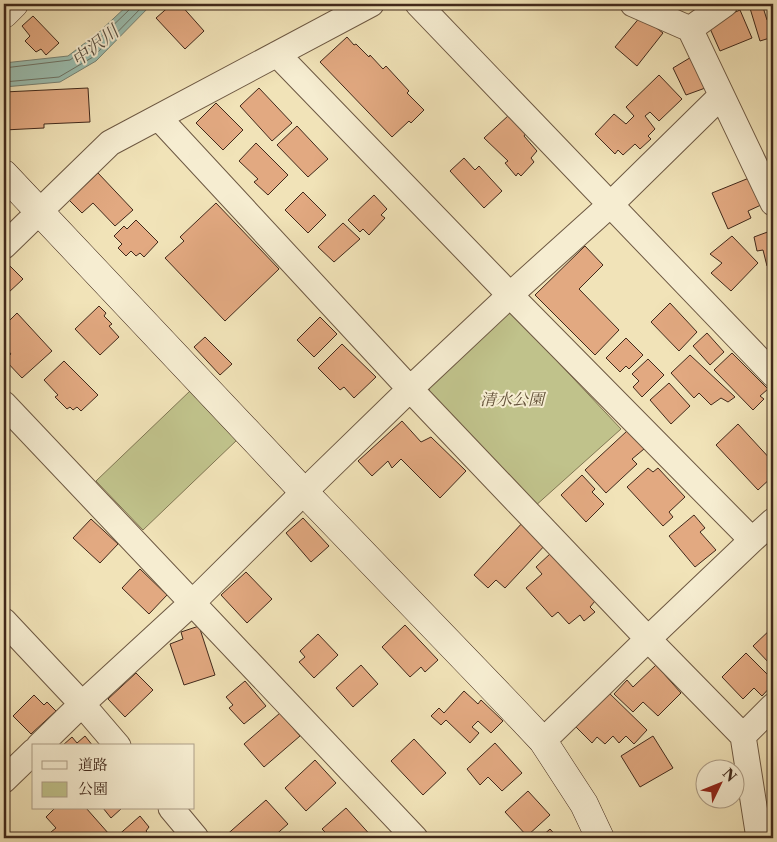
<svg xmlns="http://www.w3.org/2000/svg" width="777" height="842" font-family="'Libre Caslon Text','Noto Serif JP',serif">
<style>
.green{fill:#c0c28b;stroke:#807653}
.water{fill:#9bbeb0;stroke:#778274}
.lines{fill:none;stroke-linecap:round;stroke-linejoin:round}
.shore{stroke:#6e7466;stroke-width:1}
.building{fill:#e2a981;stroke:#41291b}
.street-casing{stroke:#6d5842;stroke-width:27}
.secondary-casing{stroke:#41291b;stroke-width:29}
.street{stroke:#f6edd1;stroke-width:25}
.secondary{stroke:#f6edd1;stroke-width:28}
.labels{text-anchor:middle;stroke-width:4;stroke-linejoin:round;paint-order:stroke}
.park-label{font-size:16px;font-style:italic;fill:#614f37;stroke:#f6edd1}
.water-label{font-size:18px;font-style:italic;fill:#584e40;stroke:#f6edd1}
</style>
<rect width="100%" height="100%" fill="#f1e3b8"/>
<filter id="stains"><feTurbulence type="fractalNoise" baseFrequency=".004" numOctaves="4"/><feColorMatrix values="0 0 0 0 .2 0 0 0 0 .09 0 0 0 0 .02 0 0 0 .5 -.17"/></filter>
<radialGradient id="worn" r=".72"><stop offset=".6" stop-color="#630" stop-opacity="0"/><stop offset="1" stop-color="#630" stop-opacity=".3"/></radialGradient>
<!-- green -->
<path class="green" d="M509 310 621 429 534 507 430 397 429 386Z
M191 390 238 439 143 530 96 481Z"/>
<!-- water -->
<path class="water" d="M129 4H152L96 61 60 82 4 87V63L68 56 98 33Z"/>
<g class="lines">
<!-- shore -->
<path class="shore" d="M4 68 70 60 101 37 130 9 132 4
M4 82 59 77 93 57 145 4"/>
</g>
<!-- building -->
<path class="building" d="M172 4H180L204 31 185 49 156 18Z
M755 4H762L767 20 771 18 773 24V37L760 41 749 5Z
M740 10 752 38 720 51 708 24Z
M33 16 59 43 46 55 41 49 36 52 25 41 30 36 22 26Z
M641 16 663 33 637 66 615 47Z
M347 37 354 45 356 44 369 57 370 55 383 69 386 66 409 91 407 93 424 110 411 123 409 121 392 137 320 62Z
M693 56 708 87 686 95 673 68Z
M659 75 682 99 659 121 650 112 645 116 655 129 648 136 651 139 640 149 635 144 623 155 618 150 615 154 595 134 614 114 626 124 634 116 626 107Z
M88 88 90 122 44 124V128L4 130V92Z
M259 88 292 123 272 141 240 106Z
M216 103 243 130 223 150 196 123Z
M509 115 526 133 524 136 537 151 531 158 534 162 521 176 518 173 516 176 505 163 508 161 484 138Z
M297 126 328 159 308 177 277 145Z
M256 143 288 175 268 195 254 182 258 179 239 161Z
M464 158 475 170 479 166 502 191 484 208 450 171Z
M98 173 133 210 115 226 93 203 82 213 69 200Z
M749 178 761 205 748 211 751 218 728 229 712 193Z
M303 192 326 215 308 233 285 210Z
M374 195 387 209 381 215 385 218 369 235 363 229 360 232 348 220Z
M216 203 279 269 225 321 165 258 184 241 180 237Z
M136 220 158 242 144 257 140 253 136 256 131 251 126 256 118 248 122 244 114 236 124 226 127 229Z
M343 223 360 239 334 262 318 247Z
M773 230V264L767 266 763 250 757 251 754 237Z
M732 236 758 263 731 291 711 273 722 263 710 254Z
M585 246 603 265 579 289 619 330 595 355 535 295Z
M7 263 23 279 8 293 4 289V266Z
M670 303 697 332 679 351 651 322Z
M99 306 106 313 104 316 112 324 109 326 119 337 100 355 75 329Z
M17 313 52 351 22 378 4 359 11 354 4 346V332L7 329 4 326Z
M320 317 337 334 314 357 297 340Z
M707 333 724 352 710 365 693 346Z
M205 337 232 364 220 375 194 347Z
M626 338 643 355 629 369 626 366 620 372 606 358Z
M342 344 376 377 354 398 344 387 340 390 318 368Z
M732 353 768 389 760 396 764 399 753 410 714 370Z
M690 355 735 397 728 402 721 398 711 405 699 393 694 398 671 373Z
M648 359 664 375 642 397 633 387 639 381 632 374Z
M64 361 98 395 81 411 77 407 73 410 70 407 67 409 55 397 58 395 44 380Z
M669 383 690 406 671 424 650 400Z
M402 421 421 442 431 437 466 471 440 498 401 459 392 468 388 461 372 476 358 461Z
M738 424 773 462V476L758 490 716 445Z
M627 431 644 449 632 459 637 464 606 493 585 470Z
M648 468 653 472 658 468 685 497 669 512 673 517 663 526 627 487Z
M582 475 595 489 592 492 604 504 586 522 561 495Z
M694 515 705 528 700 532 716 550 695 567 669 536Z
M303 518 329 546 311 562 286 533Z
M91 519 118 544 100 563 73 538Z
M524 521 547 543 505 588 496 580 488 588 474 575Z
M551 553 595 601 590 607 595 612 584 621 580 615 569 624 558 612 552 617 526 588 542 574 536 567Z
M140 569 167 595 149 614 122 588Z
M246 572 272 599 247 623 221 595Z
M405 625 438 660 425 672 421 667 410 677 382 647Z
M199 626 215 675 184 685 170 644 183 639 181 632Z
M773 627V661L770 664 753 646Z
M318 634 338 655 314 678 299 662 305 657 300 651Z
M746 653 773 680V684L762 696 754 688 743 699 722 677Z
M361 665 378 684 353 707 336 688Z
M656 665 681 693 658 716 643 702 633 712 614 694 627 680 633 687Z
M136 673 153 690 125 717 108 699Z
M245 681 266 706 244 724 229 708 233 705 226 697Z
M464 691 478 704 481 700 503 721 491 733 478 721 472 727 479 733 470 743 446 720 441 725 431 716 439 708 444 713Z
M607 691 647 730 634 744 626 736 619 743 613 736 605 744 597 737 592 743 574 725Z
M34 695 44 705 47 702 56 711 31 734 13 716Z
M280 713 300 736 264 767 244 744Z
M85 736 93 746H62L72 737 77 743Z
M653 736 673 768 640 787 621 756Z
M414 739 446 773 423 795 391 761Z
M495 743 522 773 502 791 488 777 480 785 467 769Z
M315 760 336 783 306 811 285 788Z
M528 791 550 815 527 836 505 812Z
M266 800 288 824 272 838H223Z
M55 808H86L109 834 104 838H57L51 832 56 828 46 817Z
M103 808H122L111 818Z
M346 808 373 838H331L322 829Z
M140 816 149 827 146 831 153 838H115Z
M550 829 558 838 564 832 570 838H540Z"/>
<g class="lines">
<defs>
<path id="street" d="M418 4 773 374
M633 4 690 29 773 203
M690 29 725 4
M277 54 510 295 752 540
M159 118 410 389 648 639 743 736 759 838
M4 246 110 143 371 4
M4 404 415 838
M4 621 82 704 118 746
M743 736 773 706
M543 741 648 639 752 540 773 521
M39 746 82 704 193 602 304 492 410 389 510 295 611 204 721 96
M4 780 34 751
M171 808 196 838"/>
<path id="secondary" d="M4 14 14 4
M4 174 304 492 510 706 543 741 584 804 600 838"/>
</defs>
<!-- street casing -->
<use href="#street" class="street-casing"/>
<!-- secondary casing -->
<use href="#secondary" class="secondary-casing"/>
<!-- street -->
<use href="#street" class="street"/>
<!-- secondary -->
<use href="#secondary" class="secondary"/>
</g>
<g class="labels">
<!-- park labels -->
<g class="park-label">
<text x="512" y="405">清水公園</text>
</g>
<!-- water labels -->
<g class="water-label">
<text transform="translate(95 46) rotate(-38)" y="6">中沢川</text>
</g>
</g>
<!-- margin -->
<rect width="777" height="842" fill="none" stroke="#f1e3b8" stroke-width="20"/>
<rect x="5" y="5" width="767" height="832" fill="none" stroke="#41291b" stroke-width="2.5"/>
<rect x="10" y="10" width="757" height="822" fill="none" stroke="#41291b"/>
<!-- legend -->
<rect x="32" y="744" width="162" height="65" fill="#f6edd1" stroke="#ae9f88"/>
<rect x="42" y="761" width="25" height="8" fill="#f6edd1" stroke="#ae9f88"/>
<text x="78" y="770" font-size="15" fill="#41291b">道路</text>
<rect x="42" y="782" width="25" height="15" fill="#c0c28b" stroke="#ae9f88"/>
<text x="78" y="794" font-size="15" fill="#41291b">公園</text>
<!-- north arrow -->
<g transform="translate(720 784) rotate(47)"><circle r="24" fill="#f6edd1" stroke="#ae9f88"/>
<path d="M0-4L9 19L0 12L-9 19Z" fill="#8f2418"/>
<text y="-8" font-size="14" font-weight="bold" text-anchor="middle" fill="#41291b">N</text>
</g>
<rect width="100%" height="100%" filter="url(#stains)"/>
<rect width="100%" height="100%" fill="url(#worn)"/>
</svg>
